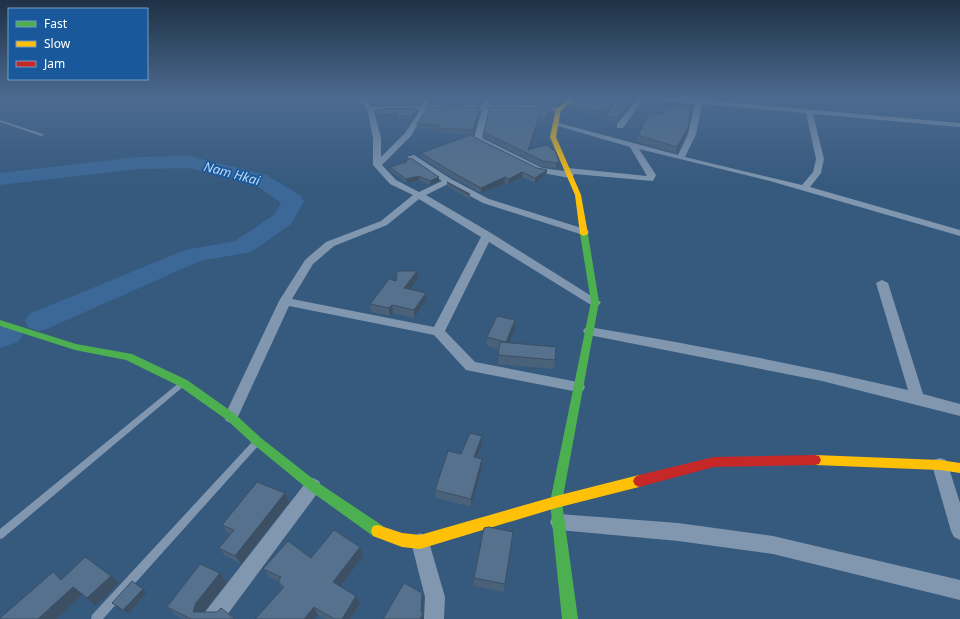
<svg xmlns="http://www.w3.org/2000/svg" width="960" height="619" font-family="'Noto Sans',sans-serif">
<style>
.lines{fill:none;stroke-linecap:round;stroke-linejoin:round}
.river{fill:#3c6897;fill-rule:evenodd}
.lane{fill:#8197af;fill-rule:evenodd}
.street{fill:#8197af;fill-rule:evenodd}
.fast{fill:#4caf50;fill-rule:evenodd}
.slow{fill:#ffc107;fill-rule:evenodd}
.jam{fill:#c62828;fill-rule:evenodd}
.wall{fill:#496179}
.shaded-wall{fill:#3c4f63}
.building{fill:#55718d;stroke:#3c4f63}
.labels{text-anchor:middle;stroke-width:3.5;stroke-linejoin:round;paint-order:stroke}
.water-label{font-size:13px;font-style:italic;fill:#bcdaf8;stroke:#19589b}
</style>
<rect width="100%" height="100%" fill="#36597e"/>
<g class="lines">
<!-- river -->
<path class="river" d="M189 156 267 175 301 196 304 201 291 224 251 252 200 261 49 328 39 331 29 328 25 321 29 314 185 250 235 241 274 215 281 203 253 183 189 168 138 169 0 185V173L138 157Z
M8 325 18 328 23 335 18 342 0 348V327Z"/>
<!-- lane -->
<path class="lane" d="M0 120 43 134 44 135 41 136 0 122Z
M182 381 184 382 185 384 184 386 3 538 0 539V529L180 382Z
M255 441 258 442 259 444 258 446 103 619H91L92 615 252 442Z"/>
<!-- street -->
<path class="street" d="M357 97H364L372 107 422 106 424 97H430L428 105H444L447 107 444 109H427L411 136 382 165 396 180 419 192 442 181 407 157 414 155 451 179 489 199 588 230 589 232 588 234H580L483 203 448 184 426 195 491 233 601 302 599 305H591L489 242 445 331 475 362 578 382 583 383 585 387 583 391 578 392 471 371 466 370 434 335 289 306 236 421 231 423 226 421 224 417 279 301 305 260 326 242 381 221 413 195 390 184 373 165V138L367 109ZM420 110 405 133 381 157V138L374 111ZM419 199 481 237 434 327 292 299 313 264 334 246 387 225Z
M484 97H490V105H529L561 108 562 109 559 111 489 109 482 138 542 168 564 171 568 168 647 176 630 147 551 124 555 122 678 155 688 134 695 104 644 99 623 128H617V124L639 97H668L960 123V127L813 114 824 159 821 173 810 187 960 230V236L770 181 639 149 656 175 653 181 574 174 573 177 570 178 537 172 475 141V134L482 109H465L462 107 465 105H483ZM702 104 806 113 816 159 813 172 802 185 685 157 696 134Z
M882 280 888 283 923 394 960 404V416L822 381 589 335 585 334 583 331 585 328 589 327C696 345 802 365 908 390L876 283Z
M940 458 946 460 948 465 960 503V540L954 537 951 531 932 465 934 460Z
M313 478 319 481 321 486 319 491 224 619H202L205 612 307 481Z
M559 514 678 523 773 536 960 580V600L773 554 678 541 559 530 553 528 550 522 553 516Z
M420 533 426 536 429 542 445 597 444 619H424L425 597 411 542 414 536Z"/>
<!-- fast -->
<path class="fast" d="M581 232H587L588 234 599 302 562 502 578 619H562L550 502 591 302 580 234Z
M0 320 76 344 132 354 187 380 235 414 261 438 317 482 383 526 385 531 383 536 378 537 373 536 309 490 253 444 227 420 179 386 126 360 75 350 0 326Z"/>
<!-- slow -->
<path class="slow" d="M572 97H577L561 110 556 137 581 195 588 234 584 236 580 234 575 195 550 137 556 109Z
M815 455 940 460 960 463V473L940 470 815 465 811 464 809 460 811 456Z
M639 475 643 477 645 481 643 485 639 487 556 508 420 549 402 547 373 536 371 531 373 526 378 525 402 533 420 535 556 496Z"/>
<!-- jam -->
<path class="jam" d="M815 455 819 456 821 460 819 464 815 465 714 467 639 487 635 485 633 481 635 477 639 475 714 457Z"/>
</g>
<!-- wall -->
<path class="wall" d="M369 97H423L420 105H373Z
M430 97H483L482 104H430Z
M490 97H566L555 106 529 104H492Z
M608 97 607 101 613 105 603 116 567 109V106Z
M628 105V108L617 122 603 119 604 116Z
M551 108V112L547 123 538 122 530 149 555 151 559 167 556 168 542 167 484 137V132Z
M664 108 687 134 676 153 636 141 638 135 663 114Z
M376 109 417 112 412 119H397L396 116 377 118Z
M480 112 474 135V137L537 168 547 170 546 175 535 183 522 177 508 184 505 183 481 193 452 178 422 158 421 153 473 135 438 133V130L417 128V124Z
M405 161 439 177V181L430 185 419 180 407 183 390 171V167L405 163Z
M447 182 470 194V198L469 199 447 186Z
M418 279 410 289 426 301 414 318 393 313 390 316 371 312 370 304 396 281Z
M515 320V329L509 342 555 360 554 369 498 364 499 349 487 346V337Z
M482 436V444L477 458 482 467 471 507 436 498 435 490 461 454Z
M289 502 241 564 225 556 219 548 230 534 227 533 222 525Z
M512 540 504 592 474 586V578Z
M363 556 340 586 360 604 350 619H325L318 615 315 619H255L282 589 278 582 269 577 263 569 311 558Z
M227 582 203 612H217L235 619H183L175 615 167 607Z
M143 589 147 592 128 614 112 603Z"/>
<!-- shaded-wall -->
<path class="shaded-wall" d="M422 97H423L420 105V101Z
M563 97H566L555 106 556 103Z
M613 102V105L603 116 604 112Z
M628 105V108L617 122 618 118Z
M480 107V112L474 135 473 130Z
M417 108V112L412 119V116Z
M551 108V112L547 123V118Z
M398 113 396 116 377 118V115Z
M539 117 538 122 528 155V150Z
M688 128 687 134 676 153 677 147Z
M559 161V167L556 168 557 163Z
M547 170 546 175 535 183V178Z
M522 172V177L508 184 509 179Z
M419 176V180L407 183 406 179Z
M439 177V181L430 185V181Z
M505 177V183L481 193V188Z
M417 271 418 279 405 296 404 288Z
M426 293V301L414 318V310Z
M392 305 393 313 390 316 389 308Z
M515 320V329L506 350V342Z
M482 436V444L474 465V457Z
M482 459V467L471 507V499Z
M285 493 289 502 241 564 235 556Z
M513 532 512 540 504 592 505 584Z
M360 547 363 556 337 591 333 582Z
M220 573 227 582 204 611 201 619 193 612 196 603Z
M111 576 119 583 96 606 87 598Z
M73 587 82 595 56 619H38Z
M143 589 147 592 128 614 123 610Z
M422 593 423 600V613L424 619H420L421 612Z
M356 596 360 604 350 619H342Z
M314 607 318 615 315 619H304Z"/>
<!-- building -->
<path class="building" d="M370 97H422L420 101 372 102Z
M430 97H482V101H430Z
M491 97H563L556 103 529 100H492Z
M578 97H608L605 100 613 102 604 112 567 106Z
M616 103 628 105 618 118 604 116Z
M428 107H480L473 130 438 128 439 125 417 124Z
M490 107 551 108 547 118 539 117 528 150 546 145 555 151 559 161 557 163 543 161 484 132Z
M417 108 412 116H396L398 113 377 115 376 109Z
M664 108H689L690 117 688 128 677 147 638 135 650 112 664 114Z
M473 134 474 137 537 168 547 170 535 178 522 172 509 179 505 177 481 188 452 172 421 153Z
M411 158 439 177 430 181 419 176 406 179 390 167 407 162 405 161Z
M447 182 470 194 469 195Z
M397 271H417L404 288 426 293 414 310 392 305 389 308 370 304 389 279 396 281Z
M497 316 515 320 506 342 487 337Z
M500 342 556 347 555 360 498 355Z
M470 433 482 436 474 457 482 459 471 499 435 490 448 451 461 454Z
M257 482 285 493 235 556 219 548 234 530 222 525Z
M489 527 513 532 505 584 474 578 484 528Z
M334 530 360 547 333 582 356 596 342 619H334L314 607 304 619H255L284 587 278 582 281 577 263 569 288 541 311 558Z
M85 557 111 576 87 598 73 587 38 619H0V618L53 572 61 580Z
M200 564 220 573 196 603 193 612H217L221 608 235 619H191L167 607Z
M132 581 143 589 123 610 112 603Z
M404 583 422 593 421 612 423 613 420 619H383Z"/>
<!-- sky -->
<linearGradient id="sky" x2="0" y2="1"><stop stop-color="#1e3145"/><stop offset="0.53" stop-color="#4c6a8f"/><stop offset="1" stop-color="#4c6a8f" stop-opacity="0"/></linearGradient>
<rect width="960" height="184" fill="url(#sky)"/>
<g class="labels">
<!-- water labels -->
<g class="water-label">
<text transform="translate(232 173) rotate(15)" y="5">Nam Hkai</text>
</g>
</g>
<!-- legend -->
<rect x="8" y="8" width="140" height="72" fill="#19589b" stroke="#759bc3"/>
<rect x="16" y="21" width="20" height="6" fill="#4caf50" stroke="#759bc3"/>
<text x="44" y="28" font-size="12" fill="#ffffff">Fast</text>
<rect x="16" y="41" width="20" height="6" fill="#ffc107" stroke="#759bc3"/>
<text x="44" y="48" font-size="12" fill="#ffffff">Slow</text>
<rect x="16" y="61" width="20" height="6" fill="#c62828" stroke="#759bc3"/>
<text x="44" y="68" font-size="12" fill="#ffffff">Jam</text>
</svg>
